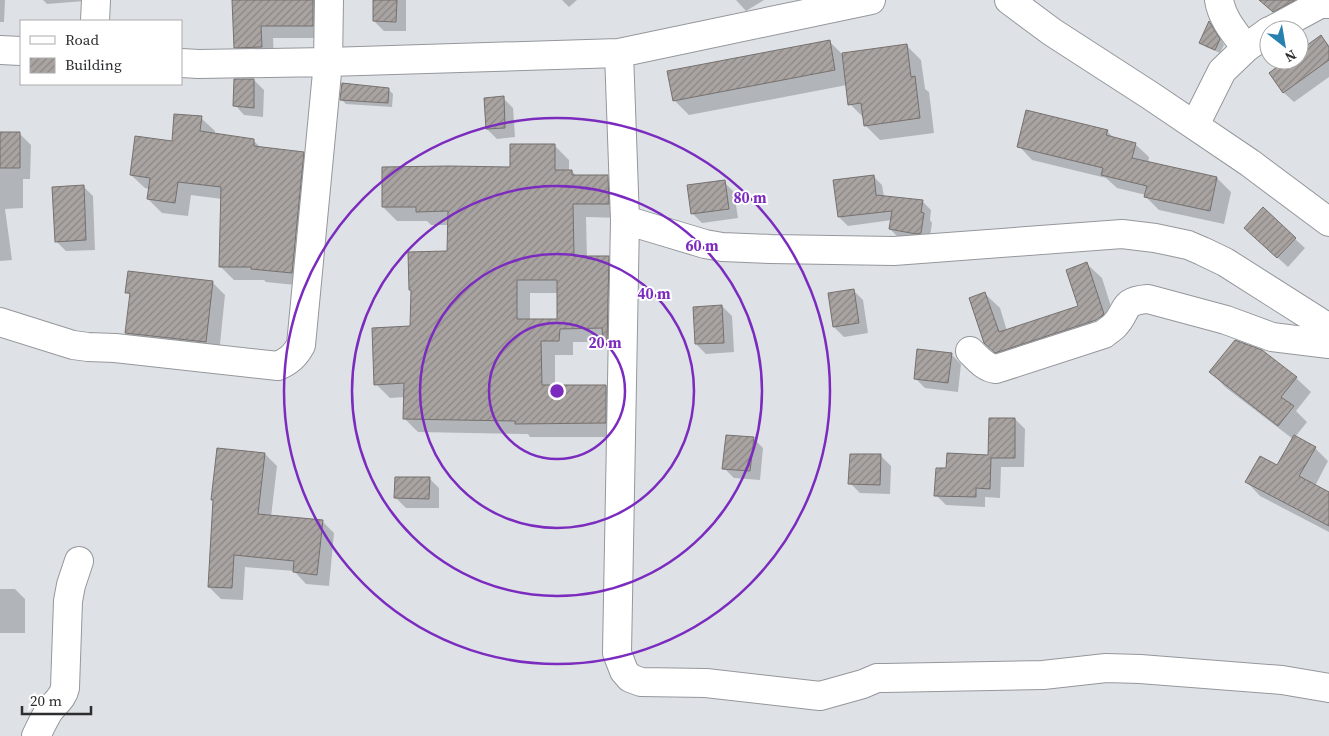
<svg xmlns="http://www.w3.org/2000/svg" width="1329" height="736" font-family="'Source Serif 4',serif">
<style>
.shadow{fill:#0003;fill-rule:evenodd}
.building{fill:url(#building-hatch);stroke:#76716f;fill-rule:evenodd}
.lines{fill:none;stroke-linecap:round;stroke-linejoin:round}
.minor-casing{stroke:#94979b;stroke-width:30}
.minor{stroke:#fff;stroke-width:28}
.ring{fill:none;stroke:#7b2cbf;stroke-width:2.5}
.centre{fill:#7b2cbf;stroke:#fff;stroke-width:2.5}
.ring-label{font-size:15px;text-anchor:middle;font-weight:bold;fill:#7b2cbf;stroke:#fff;stroke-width:4;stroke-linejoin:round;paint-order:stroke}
</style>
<defs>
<pattern id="building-hatch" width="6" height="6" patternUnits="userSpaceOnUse" patternTransform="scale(1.25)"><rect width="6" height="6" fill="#a9a4a2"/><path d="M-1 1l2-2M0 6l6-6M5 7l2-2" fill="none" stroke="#8a8684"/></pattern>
</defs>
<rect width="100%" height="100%" fill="#dee2e6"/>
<!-- shadow -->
<path class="shadow" d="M0 0H5L4 22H0Z
M43 0H85V1L47 4Z
M233 0H333L325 38H273L274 59 248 60 235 47Z
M375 0H406V31H384L374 21Z
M562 0H577L569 7Z
M736 0H764L746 11Z
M1270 0H1322L1276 14 1266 4Z
M1210 23 1214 27 1224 45 1220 53 1206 47 1201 43Z
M1320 37 1329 45 1327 46 1329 49V77L1294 102 1284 93 1270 73 1288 60H1299V52Z
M829 41 842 54 906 45 921 60 925 89 929 92 934 133 880 140 865 125V119L850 104 847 85 689 115 674 100Z
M254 80 264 90 263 117 244 115 235 105Z
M388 89 393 94 392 107 346 104 341 99Z
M503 98 513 108 515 137 497 139 487 129Z
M201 118 215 131V134L253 140 261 148 303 154 317 168 306 286 266 282 264 280H234L220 266 222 199 191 195 188 216 162 213 148 199 149 189 145 188 131 175 173 142Z
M1107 131 1115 139 1135 144 1149 157 1148 163 1217 178 1231 192 1224 224 1159 210 1146 197V195L1117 188 1106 178 1032 160 1019 146Z
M0 133 20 134 31 145 30 179H23V208L5 209 12 260 0 261Z
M555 146 569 160V171H572L576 176H607L621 190 622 218 586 217 587 258 608 257 622 271 618 355 604 342H573V355H555V387L606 386 620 400 619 437H530L528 434 418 432 404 418 405 397 390 398 376 384 412 327V291L410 289 449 252V225H431L427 221H397L383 207 512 169ZM530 293H558V320H530Z
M873 176 882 185 884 197 922 201 931 210 930 220 932 223 929 242 899 238 890 229 892 220 848 226 839 217Z
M724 182 734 192 738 218 702 223 692 213Z
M83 186 93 196 95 250 66 251 56 241Z
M1256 238 1295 239 1305 248 1288 267Z
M1087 264 1102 278 1118 329 1000 357 985 342V294L1000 308 1007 331 1079 307ZM1102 317V319L1092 323V320Z
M212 282 225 295 219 354 139 346 126 333 131 296 126 292Z
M853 290 863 300 868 333 844 337 834 327Z
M722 306 732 316 734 352 706 354 696 344Z
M951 354 961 364 958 392 925 388 915 378Z
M1211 372 1296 378 1311 392 1296 411 1307 422 1295 437 1315 448 1328 461 1315 486 1329 493V532L1260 496 1247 482 1278 466 1293 439 1225 387Z
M1015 419 1025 429 1024 467H1001L1000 498 985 497V507L946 505 936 495 948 469 989 456Z
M753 438 763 448 760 480 734 478 724 468Z
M265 454 277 466 271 517 322 521 334 533 329 586 306 584 294 571 245 567 243 600 221 599 209 587Z
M881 456 891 466 890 494 860 493 850 483Z
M429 478 439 488V508H406L396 498Z
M0 589H15L25 599V633H0Z"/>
<!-- building -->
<path class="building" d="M232 0H313V26H261L262 47 234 48Z
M373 0H397L396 22 373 21Z
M1259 0H1295L1273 12Z
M1209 21 1220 39 1215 50 1199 43Z
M1321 35 1329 47V60L1283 93 1269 73 1286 60H1299V51Z
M830 40 835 70 673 101 667 71Z
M907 44 911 77 915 76 920 118 864 126 861 103 848 105 842 53Z
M234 79H254V108L233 106Z
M342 83 389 88 388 103 340 100Z
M504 96 505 128 486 129 484 98Z
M1026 110 1108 130 1106 135 1136 143 1132 158 1217 177 1210 211 1144 197 1147 186 1101 175 1103 168 1017 147Z
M174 114 202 116 200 131 254 139V146L304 152 292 273 251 269V267H219L221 187 178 182 175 203 147 199 150 178 130 175 135 136 172 141Z
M0 132H20V168H0Z
M510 144H555V170H572V175H608L609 204H573L574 256H609L607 342H603L602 328 560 329 559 341H541L542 385H606V423L515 424V421L403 419 404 383 374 385 372 328 410 326 411 290H409L408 252 447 251 448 211 416 212V207H382V167L449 166 510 167ZM517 280H557V319H517Z
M874 175 876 195 923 200 921 212 924 213 921 233 916 234 889 229 892 211 838 217 833 180Z
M725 180 729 209 691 214 687 185Z
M84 185 86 240 55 242 52 187Z
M1263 207 1296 238 1277 258 1244 228Z
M1087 262 1104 314 1102 316 1096 320 995 353 984 343 969 298 985 292 999 332 1078 306 1066 270Z
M128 271 213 281 206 342 125 333 130 293H125Z
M854 289 859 323 833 327 828 293Z
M722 305 724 343 695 344 693 307Z
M1235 340 1262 350 1297 377 1281 397 1294 406 1278 426 1209 372Z
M917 349 952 353 948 383 914 379Z
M989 418H1015V458H991L990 489 976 488V497L934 496 936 468H946L947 453 988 455Z
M726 435 754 437 750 471 722 469Z
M1294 435 1316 447 1299 476 1329 492V526L1245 482 1260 456 1277 465Z
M217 448 265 453 258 514 323 520 317 575 293 572 294 561 234 555 232 588 208 587 213 500H211Z
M850 454H881L880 485 848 484Z
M395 477H430L429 499 394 498Z"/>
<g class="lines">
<defs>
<path id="minor" d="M1009 0 1052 32 1151 96 1250 163 1329 222
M1219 0C1222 19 1235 33 1246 48
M95 21 96 0
M1272 30 1320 4H1329
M0 50 21 51
M619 53 625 220 617 653 624 671 630 678 641 682 706 683 820 696 863 684 877 678H884L1043 675 1106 668 1140 669 1282 680 1329 688
M181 63 199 64 328 62 619 53 871 0
M1195 125 1222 71 1246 48 1269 31
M625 220 705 244 722 247 771 249 894 251 1122 234 1155 238 1188 245 1202 251 1225 262 1329 328
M0 322 73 345 88 347 115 348 278 366C289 361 295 356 301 345L328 62 329 0
M970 351C977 358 985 368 996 369L1104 334C1107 331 1111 329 1114 326 1129 311 1120 301 1148 299L1226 320 1272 337 1329 344
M36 736C40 728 44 719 49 711 55 703 63 698 65 688L68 601 71 585 79 561"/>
</defs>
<!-- minor casing -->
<use href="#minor" class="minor-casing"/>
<!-- minor -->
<use href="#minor" class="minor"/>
</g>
<!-- distance rings -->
<g class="ring">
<circle cx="557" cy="391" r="68"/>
<circle cx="557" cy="391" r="137"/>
<circle cx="557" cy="391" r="205"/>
<circle cx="557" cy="391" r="273"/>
</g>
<circle cx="557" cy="391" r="8" class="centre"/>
<g class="ring-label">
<text x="750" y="203">80 m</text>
<text x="702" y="251">60 m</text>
<text x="654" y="299">40 m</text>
<text x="605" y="348">20 m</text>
</g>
<!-- legend -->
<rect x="20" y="20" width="162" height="65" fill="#ffffff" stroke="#ababac"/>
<rect x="30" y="36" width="25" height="8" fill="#ffffff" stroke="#ababac"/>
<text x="65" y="45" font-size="15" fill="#2c2e2f">Road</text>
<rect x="30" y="58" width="25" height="15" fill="url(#building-hatch)" stroke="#ababac"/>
<text x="65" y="70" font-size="15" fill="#2c2e2f">Building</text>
<!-- north arrow -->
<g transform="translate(1284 45) rotate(149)"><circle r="24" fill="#ffffff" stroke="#ababac"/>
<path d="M0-4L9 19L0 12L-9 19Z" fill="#2681af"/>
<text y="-8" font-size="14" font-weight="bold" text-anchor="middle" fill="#2c2e2f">N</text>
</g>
<!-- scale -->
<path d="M22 706v8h69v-8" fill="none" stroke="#2c2e2f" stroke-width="2.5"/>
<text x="30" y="706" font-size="15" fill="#2c2e2f" stroke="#ffffff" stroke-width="4" paint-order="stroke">20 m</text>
</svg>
